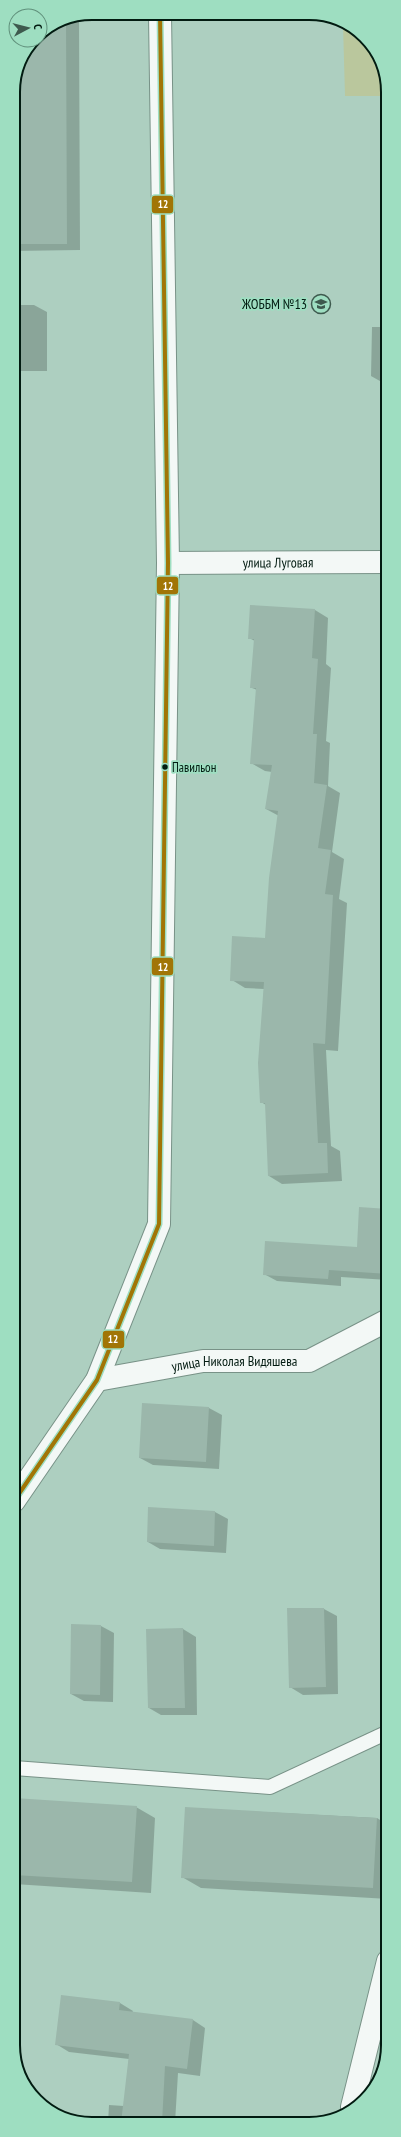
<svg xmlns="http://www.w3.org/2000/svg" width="401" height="2137" font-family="'PT Sans Narrow',sans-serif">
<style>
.green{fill:#bac79d}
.shadow{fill:#0003}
.building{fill:#9bb7ab}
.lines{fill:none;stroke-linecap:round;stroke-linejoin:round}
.service-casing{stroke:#789287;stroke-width:16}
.minor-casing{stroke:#789287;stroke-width:24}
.service{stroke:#f3f8f6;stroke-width:14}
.minor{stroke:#f3f8f6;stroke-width:22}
.bus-1-casing{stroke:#9edec1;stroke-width:7}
.bus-1{stroke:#a17506;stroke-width:4}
.bus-dot{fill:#021b11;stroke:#9edec1;stroke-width:1.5}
.labels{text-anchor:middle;stroke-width:3.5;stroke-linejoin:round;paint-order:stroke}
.bus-label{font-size:13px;fill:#021b11;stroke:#9edec1;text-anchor:start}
.poi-label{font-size:14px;fill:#021b11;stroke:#9edec1;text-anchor:end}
.street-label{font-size:14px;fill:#021b11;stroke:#9edec1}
.rim{fill:none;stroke:#021b11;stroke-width:2}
.line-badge{stroke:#9edec1;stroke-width:1.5}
.badge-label{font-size:11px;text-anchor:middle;font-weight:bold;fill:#fff}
</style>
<rect width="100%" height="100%" fill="#adcfc0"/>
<!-- green -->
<path class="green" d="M343 25 368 40 387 82V96H345Z"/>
<!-- shadow -->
<path class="shadow" d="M79 16 80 250 13 251V87L21 57 34 40H40V34L62 19Z
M13 305H34L47 312V371H13Z
M372 327H387V385L371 376Z
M315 610 328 618 326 664 331 668 326 741 330 743 328 786 340 793 332 852 344 859 339 899 347 903 338 1051 326 1050 331 1146 340 1151 342 1181 282 1184 269 1176 266 1105 261 1102 264 989 245 988 232 980 266 939 279 816 266 809 272 772 265 771 251 763 257 690 252 688 255 641 249 638Z
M388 1210V1280L341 1277V1286L277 1281 264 1274 358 1248Z
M209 1408 222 1415 219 1469 153 1465 140 1458Z
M149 1509 215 1512 228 1519 226 1553 160 1549 148 1542Z
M288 1609H324L337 1616 338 1694 303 1695 290 1687Z
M101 1626 114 1633 113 1702 84 1701 71 1694Z
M183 1629 196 1637 197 1715H161L149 1708 147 1630Z
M14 1799 136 1807 155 1818 151 1893 14 1884Z
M186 1808 377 1818 388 1825V1899L201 1888 182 1877Z
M120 2003 133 2011 132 2013 193 2020 205 2028 200 2076 178 2073 175 2123H108L109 2105 124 2106 129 2059 69 2052 56 2044Z"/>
<!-- building -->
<path class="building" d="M66 18 67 244H13V87L21 57 34 40H40V34Z
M250 605 315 609 312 658 318 659 313 734H317L314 783 327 785 318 848 331 850 325 894 333 895 325 1044 313 1043 318 1143H327L328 1173 268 1176 265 1103H260L258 1063 264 982 230 981 232 936 265 938 269 878 278 811 265 809 272 765 250 764 256 688H250L254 639H248Z
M359 1207 388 1209V1274L329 1270 328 1279 263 1275 265 1241 357 1247Z
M142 1403 209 1407 206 1462 139 1458Z
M148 1507 215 1511 214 1546 147 1542Z
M287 1608H324L326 1687 289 1688Z
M71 1624 101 1625 100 1695 70 1694Z
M183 1628 185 1708H148L146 1629Z
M14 1798 137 1806 132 1882 14 1875Z
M185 1807 377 1818 373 1888 181 1878Z
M61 1995 120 2002 119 2010 193 2019 187 2069 165 2066 162 2123H121L129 2054 55 2045Z"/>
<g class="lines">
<defs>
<path id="service" d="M14 1768 270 1787 388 1732"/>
<g id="minor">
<path id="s1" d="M168 563 387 562"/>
<path id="s2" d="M97 1380 203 1361H309L388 1320"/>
<path d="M14 1501 97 1380 159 1224 168 563 160 14"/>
<path d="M352 2107 388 1961"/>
</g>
</defs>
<!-- service casing -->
<use href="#service" class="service-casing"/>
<!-- minor casing -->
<use href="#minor" class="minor-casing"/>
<!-- service -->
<use href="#service" class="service"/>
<!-- minor -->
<use href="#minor" class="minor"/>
<defs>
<path id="bus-1" d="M14 1501 97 1380 159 1224 168 563 160 14"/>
</defs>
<!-- bus-1 casing -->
<use href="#bus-1" class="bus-1-casing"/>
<!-- bus-1 -->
<use href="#bus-1" class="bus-1"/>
</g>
<!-- icons -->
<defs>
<symbol id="school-ring" viewBox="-11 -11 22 22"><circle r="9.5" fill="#9edec1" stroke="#3e5a4e" stroke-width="1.5"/><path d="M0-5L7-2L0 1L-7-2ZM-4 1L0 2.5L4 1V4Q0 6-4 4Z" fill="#3e5a4e"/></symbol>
</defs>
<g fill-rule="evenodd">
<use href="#school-ring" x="310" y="293" width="22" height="22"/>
</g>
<!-- markers -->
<circle class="bus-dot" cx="165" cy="767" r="3.5"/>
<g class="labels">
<!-- bus labels -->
<g class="bus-label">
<text x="172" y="772">Павильон</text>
</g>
<!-- poi labels -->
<g class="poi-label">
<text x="307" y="309">ЖОББМ №13</text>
</g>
<!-- street labels -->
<g class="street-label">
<text dy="5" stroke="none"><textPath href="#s1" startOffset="110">улица Луговая</textPath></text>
<text dy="5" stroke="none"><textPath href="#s2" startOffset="139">улица Николая Видяшева</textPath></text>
</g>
</g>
<!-- crop -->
<path d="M0 0H401V2137H0ZM92 20H309A72 72 0 0 1 381 92V2045A72 72 0 0 1 309 2117H92A72 72 0 0 1 20 2045V92A72 72 0 0 1 92 20Z" fill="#9edec1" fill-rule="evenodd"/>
<path class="rim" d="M92 20H309A72 72 0 0 1 381 92V2045A72 72 0 0 1 309 2117H92A72 72 0 0 1 20 2045V92A72 72 0 0 1 92 20Z"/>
<g class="line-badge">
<rect x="151" y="195" width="23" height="19" rx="4" fill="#a17506"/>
<rect x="156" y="576" width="23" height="19" rx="4" fill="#a17506"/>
<rect x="151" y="957" width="23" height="19" rx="4" fill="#a17506"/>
<rect x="102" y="1330" width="23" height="19" rx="4" fill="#a17506"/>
</g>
<g class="badge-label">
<text x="163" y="208">12</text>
<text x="168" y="590">12</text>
<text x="163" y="971">12</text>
<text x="113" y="1343">12</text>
</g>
<!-- north arrow -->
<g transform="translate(28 28) rotate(83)"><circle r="19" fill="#9edec1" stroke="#60907b"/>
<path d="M0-3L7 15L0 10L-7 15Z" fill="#3e5a4e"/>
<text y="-6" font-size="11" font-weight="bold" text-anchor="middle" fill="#021b11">С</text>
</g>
</svg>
